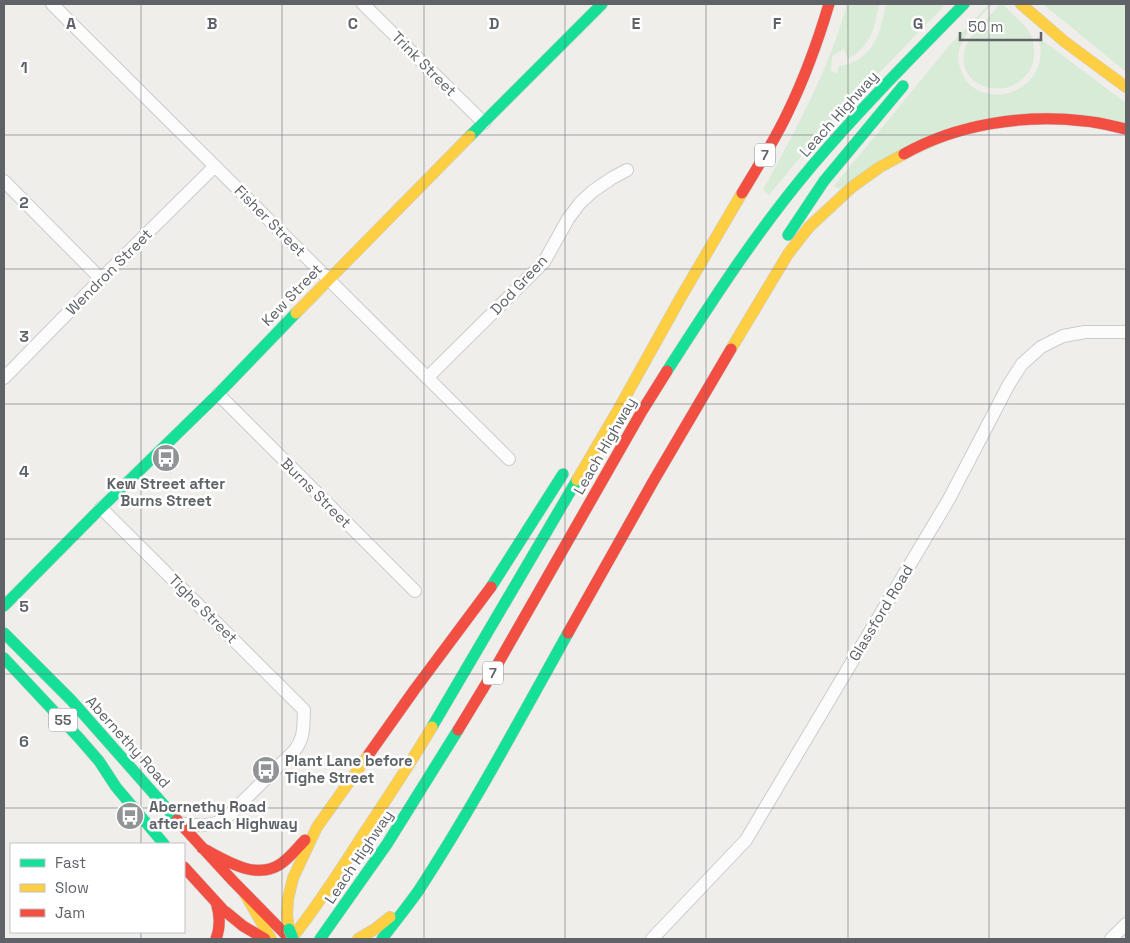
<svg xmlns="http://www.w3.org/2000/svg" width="1130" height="943" font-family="'Space Grotesk',sans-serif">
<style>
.green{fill:#d8ebd6}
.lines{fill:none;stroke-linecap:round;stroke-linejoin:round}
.street-casing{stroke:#cbcccc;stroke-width:14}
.fast-casing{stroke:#cacacb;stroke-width:12}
.slow-casing{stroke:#cacacb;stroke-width:12}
.jam-casing{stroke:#cacacb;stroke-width:12}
.street{stroke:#fdfcfc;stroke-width:12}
.fast{stroke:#16e098;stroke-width:11}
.slow{stroke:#ffcf43;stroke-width:11}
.jam{stroke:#f24e42;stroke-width:11}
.fast-bridge-casing{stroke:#c8b996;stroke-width:12;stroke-linecap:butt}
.fast-bridge{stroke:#16e098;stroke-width:11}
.grid{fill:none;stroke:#5f6368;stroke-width:1;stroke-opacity:0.55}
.labels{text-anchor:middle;stroke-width:5;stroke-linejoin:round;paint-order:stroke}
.shield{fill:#fff;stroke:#8f9295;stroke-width:1}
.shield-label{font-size:14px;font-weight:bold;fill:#5f6368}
.street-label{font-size:15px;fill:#5f6368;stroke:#fff}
.poi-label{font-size:15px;font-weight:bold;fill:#5f6368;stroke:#fff;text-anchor:start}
.grid-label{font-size:16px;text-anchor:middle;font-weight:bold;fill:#5f6368;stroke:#fff;stroke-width:5;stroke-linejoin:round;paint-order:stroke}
</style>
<rect width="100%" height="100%" fill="#efeeea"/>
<!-- green -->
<path class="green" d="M847 4H879C874 29 872 45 848 59L844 49 832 56 831 71 837 74 839 66C874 61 880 33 886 4H946L820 134 769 195 763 190C795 131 829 70 847 4Z
M989 4H992C981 16 965 32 960 47 957 56 958 64 962 73 976 106 1026 99 1038 67 1042 58 1041 47 1038 37L1126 103V123L1004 116 839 189 834 186 949 46Z
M1000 4H1002C1012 13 1024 23 1031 35 1034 43 1035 54 1033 62 1019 109 941 89 970 38Z
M1043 4H1126V72Z"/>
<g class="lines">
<defs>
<path id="street" d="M52 4 509 459
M363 4 484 123
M4 181 101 279
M4 378 101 279 215 166
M427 378 544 262 568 219 580 203 593 191 612 178 627 170
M218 394 415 591
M101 508 304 710C303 726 305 737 295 750L225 819C211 827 196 826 179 823
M652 939 746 840 949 499 1009 384 1022 364 1041 347 1063 336 1085 332H1126
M1111 939 1126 924"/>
<path id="fast" d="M470 136 602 4
M788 235 824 181 903 86
M667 371C712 301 757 231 811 167 859 110 912 57 964 4
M491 587 563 474
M4 606 101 508 218 394 296 313
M4 633 71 700 177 820
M4 658 79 738 99 761 116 787 164 844
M432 727 577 480
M320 939 387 844 458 730
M382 939C394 923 407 907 419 890 473 807 520 719 568 633"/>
<path id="slow" d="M1021 4 1065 42 1126 87
M296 313 470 136
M731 349 788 254 809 227 852 187 880 167 904 154
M577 480 618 410 681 297 742 193
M245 894 271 939
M289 929 287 915 288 899 293 878 317 827 369 754
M291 939C316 908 338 874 359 841 384 803 409 766 432 727
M358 939 375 929 390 917"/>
<path id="jam" d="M904 154C957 124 1024 114 1084 121 1098 122 1112 126 1126 129
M742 193C758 166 775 140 788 112 805 77 818 41 829 4
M568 633 654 480 731 349
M458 730 492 674 642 411 667 371
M369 754 415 689 491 587
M177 820 233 881 290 939
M202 848C225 860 254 880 279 865 289 859 297 848 305 840
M184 867 225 912
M216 902C220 915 221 926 216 939
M226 912 243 926 265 939"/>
</defs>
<!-- street casing -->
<use href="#street" class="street-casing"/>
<!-- fast casing -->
<use href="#fast" class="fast-casing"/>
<!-- slow casing -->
<use href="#slow" class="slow-casing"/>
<!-- jam casing -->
<use href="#jam" class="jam-casing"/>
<!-- street -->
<use href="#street" class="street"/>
<!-- fast -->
<use href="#fast" class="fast"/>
<!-- slow -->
<use href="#slow" class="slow"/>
<!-- jam -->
<use href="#jam" class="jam"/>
<defs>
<path id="fast-bridge" d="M289 929 293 939"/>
</defs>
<!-- fast-bridge casing -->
<use href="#fast-bridge" class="fast-bridge-casing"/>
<!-- fast-bridge -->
<use href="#fast-bridge" class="fast-bridge"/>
</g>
<!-- grid -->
<path class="grid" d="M141 4V844M282 4V939M424 4V939M565 4V939M706 4V939M848 4V939M989 4V939M4 135H1126M4 269H1126M4 404H1126M4 539H1126M4 674H1126M4 808H1126M141 932V939"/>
<!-- icons -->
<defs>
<symbol id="bus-disc" viewBox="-11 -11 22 22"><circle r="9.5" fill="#919496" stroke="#fff"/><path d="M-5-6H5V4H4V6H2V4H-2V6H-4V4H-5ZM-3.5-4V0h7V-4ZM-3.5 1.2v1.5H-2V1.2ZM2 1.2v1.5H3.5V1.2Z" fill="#fff"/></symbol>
</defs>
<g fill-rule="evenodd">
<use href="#bus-disc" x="150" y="442" width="32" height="32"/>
<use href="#bus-disc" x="250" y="754" width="32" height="32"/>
<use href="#bus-disc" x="114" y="800" width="32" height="32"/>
</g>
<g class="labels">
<!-- shield labels -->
<g class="shield">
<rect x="755" y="143.5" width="20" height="23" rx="4"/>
<rect x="483" y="661.5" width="20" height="23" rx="4"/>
<rect x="49" y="708.5" width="28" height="23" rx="4"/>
</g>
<g class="shield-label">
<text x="765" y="160">7</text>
<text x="493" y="678">7</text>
<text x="63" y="725">55</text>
</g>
<!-- street labels -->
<g class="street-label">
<text transform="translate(424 64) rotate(45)" y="5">Trink Street</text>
<text transform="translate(839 114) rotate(-48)" y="5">Leach Highway</text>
<text transform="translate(270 221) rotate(45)" y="5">Fisher Street</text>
<text transform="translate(109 272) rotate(-45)" y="5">Wendron Street</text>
<text transform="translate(519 285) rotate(-47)" y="5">Dod Green</text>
<text transform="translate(292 295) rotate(-46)" y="5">Kew Street</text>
<text transform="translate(605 446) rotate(-60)" y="5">Leach Highway</text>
<text transform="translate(316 493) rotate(45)" y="5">Burns Street</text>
<text transform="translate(203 609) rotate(45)" y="5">Tighe Street</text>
<text transform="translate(881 613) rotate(-59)" y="5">Glassford Road</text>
<text transform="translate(128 742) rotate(48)" y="5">Abernethy Road</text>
<text transform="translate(359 857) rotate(-56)" y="5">Leach Highway</text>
</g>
<!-- poi labels -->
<g class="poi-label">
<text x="166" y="489" text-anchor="middle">Kew Street after<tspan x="166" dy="17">Burns Street</tspan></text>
<text x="285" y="766">Plant Lane before<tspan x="285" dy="17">Tighe Street</tspan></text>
<text x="149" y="812">Abernethy Road<tspan x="149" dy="17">after Leach Highway</tspan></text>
</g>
</g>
<g class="grid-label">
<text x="71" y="29">A</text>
<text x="212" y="29">B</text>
<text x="353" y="29">C</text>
<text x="494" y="29">D</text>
<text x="636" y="29">E</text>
<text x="777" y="29">F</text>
<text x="918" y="29">G</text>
<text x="24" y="73">1</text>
<text x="24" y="208">2</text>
<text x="24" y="342">3</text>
<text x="24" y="477">4</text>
<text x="24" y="612">5</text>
<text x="24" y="747">6</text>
</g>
<!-- border -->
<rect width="1130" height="943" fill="none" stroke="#5f6368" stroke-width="10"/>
<!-- legend -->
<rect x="10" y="843" width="175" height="90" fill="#ffffff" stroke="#bfc1c3"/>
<rect x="20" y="859" width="25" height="8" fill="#16e098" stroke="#bfc1c3"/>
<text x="55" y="868" font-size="15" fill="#5f6368">Fast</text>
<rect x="20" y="884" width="25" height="8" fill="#ffcf43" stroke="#bfc1c3"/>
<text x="55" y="893" font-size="15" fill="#5f6368">Slow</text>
<rect x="20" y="909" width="25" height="8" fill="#f24e42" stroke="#bfc1c3"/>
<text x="55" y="918" font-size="15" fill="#5f6368">Jam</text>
<!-- scale -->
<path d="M960 32v8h81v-8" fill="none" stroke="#5f6368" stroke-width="2.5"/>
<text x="968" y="32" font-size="15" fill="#5f6368" stroke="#ffffff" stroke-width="4" paint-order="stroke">50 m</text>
</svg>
